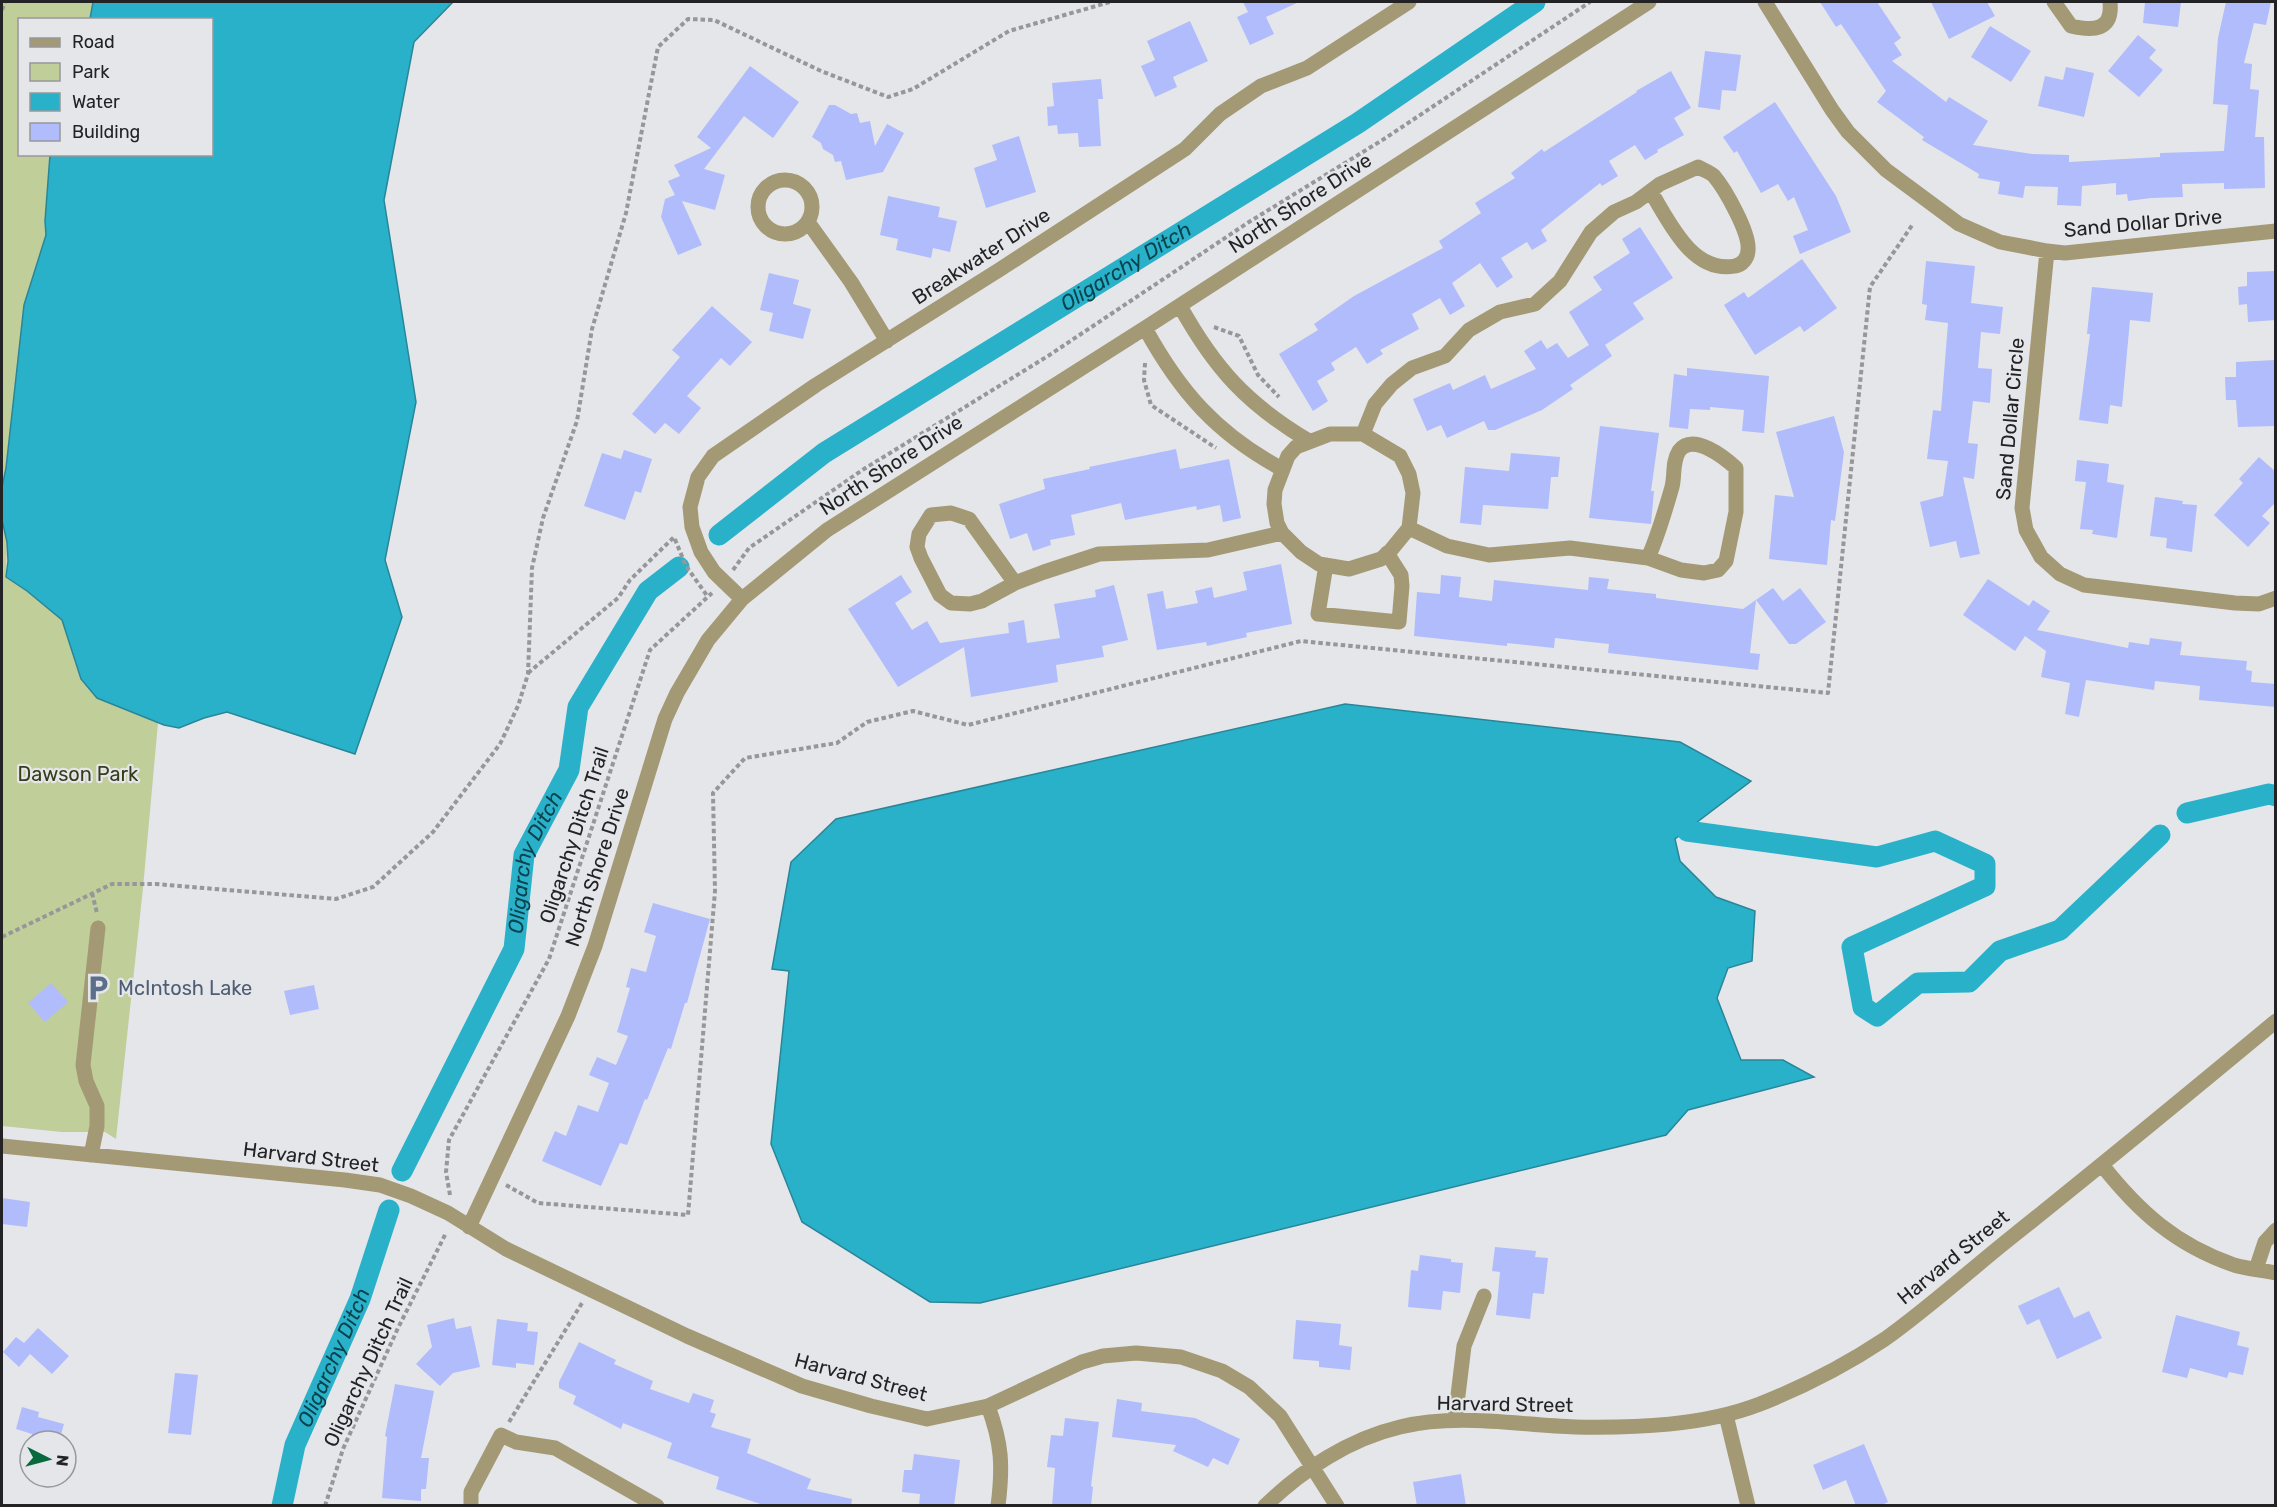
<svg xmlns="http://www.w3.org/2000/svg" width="2277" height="1507" font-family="Rubik,sans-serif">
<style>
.green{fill:#c0ce9a}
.water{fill:#2ab1ca;stroke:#288698;stroke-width:1.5}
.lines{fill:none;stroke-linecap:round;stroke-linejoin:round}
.canal{stroke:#2ab1ca;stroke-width:21}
.building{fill:#b0bcfc}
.path{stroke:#97979a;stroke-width:4;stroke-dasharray:4.5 3;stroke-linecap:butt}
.minor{stroke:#a49975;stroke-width:15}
.labels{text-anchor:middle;stroke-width:4.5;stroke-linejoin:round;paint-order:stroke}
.street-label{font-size:20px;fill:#232325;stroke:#e5e6ea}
.park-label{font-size:20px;fill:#353d19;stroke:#e5e6ea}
.service-label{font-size:20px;fill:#4e5e75;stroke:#e5e6ea;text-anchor:start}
.water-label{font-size:21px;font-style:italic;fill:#0a434e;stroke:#e5e6ea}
</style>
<rect width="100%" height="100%" fill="#e5e6ea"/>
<!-- green -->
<path class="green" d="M2 2H93L90 19 20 20V154L50 155 45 221 46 235 24 305 6 468 2 487Z
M2 520 7 542 6 577 27 591 62 620 72 645 97 698 158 723 143 888 116 1139 105 1132H62L2 1126Z"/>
<!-- water -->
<path class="water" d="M93 2H453L414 42 384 200 416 402 385 560 402 617 355 754 227 712 204 718 179 728 164 725 97 698 81 679 62 620 27 591 6 577 8 561 7 542 2 520V487L6 468 24 305 46 235 45 221 50 155 212 154V20L90 19Z
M1345 704 1680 742 1751 781 1675 839 1680 861 1716 897 1755 911 1752 961 1728 968 1717 998 1741 1060H1783L1814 1077 1688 1110 1666 1135 980 1303 930 1302 802 1222 771 1144 789 971 772 969 791 862 836 819Z"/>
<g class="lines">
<!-- canal -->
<g class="canal">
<path id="s1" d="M719 535 824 453 1358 123 1535 2"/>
<path d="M2187 813 2269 794 2276 796"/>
<path d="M1687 831 1877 857 1935 841 1985 864V886L1852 947 1863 1007 1877 1016 1918 983 1969 982 2000 951 2060 930 2160 835"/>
<path id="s2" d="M402 1171 514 949 524 855 569 770 578 707 648 591 679 567"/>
<path id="s3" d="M282 1506 295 1445 360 1299 389 1210"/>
</g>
</g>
<!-- building -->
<path class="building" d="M1243 2H1299L1266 17 1274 34 1250 45 1237 17 1248 12Z
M1820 2H1877L1901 38 1894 43 1902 55 1892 61 1946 102 1949 97 1988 121 1973 145 2032 154 2069 155V162L2160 157V153L2224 151 2228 105 2213 104 2218 38 2226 2H2271L2266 25 2254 23 2244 63 2252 64 2250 89 2259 90 2255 137H2264L2265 188 2224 189V183L2182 184 2183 197 2151 198 2128 201 2127 194 2116 195V183L2082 186 2081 206 2057 205 2058 187 2025 186 2023 198 1998 194 2000 182 1978 178 1979 174 1922 140 1924 137 1877 102 1886 91 1841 24 1836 27Z
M1931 2H1987L1995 16 1949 39Z
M2145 2H2181L2178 27 2143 23Z
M1190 21 1208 61 1173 77 1177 87 1155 97 1141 66 1155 60 1147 41Z
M1990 26 2031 51 2011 82 1971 57Z
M2138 35 2156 50 2149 58 2163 70 2139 97 2108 71Z
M1705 51 1741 55 1736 91 1722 90 1720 110 1698 107Z
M750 66 799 102 773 138 744 116 704 169 725 175 715 210 682 201 702 245 678 255 661 217 665 199 675 195 668 181 680 176 674 165 711 148 697 137Z
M2066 67 2094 73 2084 117 2038 106 2045 76 2063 80Z
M1671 71 1691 108 1674 118 1684 135 1657 150 1658 152 1645 160 1635 145 1609 161 1618 176 1602 186 1600 183 1541 230 1547 241 1532 250 1527 242 1501 258 1513 277 1497 288 1480 263 1452 283 1465 306 1450 315 1440 298 1412 314 1419 329 1380 350 1383 354 1367 364 1356 347 1331 363 1335 370 1317 381 1328 401 1313 411 1279 354 1318 330 1314 324 1354 296 1443 248 1439 241 1481 213 1475 203 1515 178 1511 173 1542 149 1544 152 1637 92 1636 91Z
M1101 79 1103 99H1098L1101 146 1079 147 1078 133 1058 134 1057 125 1048 126 1047 107 1054 106 1052 83Z
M1775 102 1836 196 1851 232 1800 254 1793 236 1808 230 1794 197 1788 201 1778 184 1761 193 1737 151 1734 153 1723 137Z
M829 105H835L851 114 857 113 860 123 870 121 875 146 887 124 904 133 883 172 846 180 841 161 835 162 833 155 823 149 821 143 812 137Z
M1019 136 1036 192 986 208 974 168 997 160 992 145Z
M888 196 940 207 938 217 957 221 950 252 933 248 931 258 896 250 898 239 880 235Z
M1640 227 1673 278 1633 303 1644 319 1605 345 1612 356 1570 385 1573 389 1542 410 1495 430H1488L1484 421 1447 438 1441 425 1427 431 1413 399 1450 383 1453 390 1485 375 1491 389 1536 369 1524 351 1541 340 1547 349 1557 343 1568 358 1589 345 1569 312 1602 290 1593 277 1630 253 1622 239Z
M1802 259 1837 308 1804 332 1800 326 1755 355 1724 305 1744 292 1748 298Z
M1926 261 1975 266 1971 303 2003 307 2000 334 1981 332 1978 368 1992 369 1990 403 1973 401 1968 443 1978 444 1974 479 1963 477 1980 554 1960 558 1956 541 1930 547 1920 502 1943 496 1948 461 1927 459 1933 410 1941 411 1948 323 1925 320 1927 305 1922 304Z
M2276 271V320L2248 322 2247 304 2239 305 2238 287 2247 286V272Z
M769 273 799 280 793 304 811 309 803 339 769 331 773 313 760 310Z
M2092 287 2153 293 2150 322 2130 320 2122 407 2110 405 2108 424 2079 420 2090 334H2087Z
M712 306 752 342 730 366 721 358 687 396 701 408 679 434 665 423 655 434 632 414 680 357 672 350Z
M2276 360V426L2238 427 2236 400H2226L2225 377H2236V362Z
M1687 368 1769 376 1764 433 1742 431 1744 410 1710 407V410L1690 409 1688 429 1669 427 1674 374 1687 376Z
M1834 416 1844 452 1835 521 1831 520 1827 565 1769 559 1775 495 1794 497 1776 432Z
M1600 426 1659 433 1651 491H1654L1651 524 1589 518Z
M1176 449 1180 469 1229 459 1241 518 1223 522 1220 505 1197 510 1196 506 1125 520 1121 503 1071 515 1075 535 1050 540 1051 545 1033 551 1027 533 1010 539 999 504 1045 489 1043 479 1090 469 1089 467Z
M624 450 652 459 641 493 635 491 625 520 584 506 602 453 621 459Z
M1511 453 1560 457 1558 477H1551L1548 509 1483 505 1481 525 1460 523 1465 467 1509 471Z
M2259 457 2276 472V502L2262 516 2270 523 2248 547 2214 515 2243 483 2239 479Z
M2077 460 2109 464 2107 482 2124 485 2117 538 2092 534 2093 530 2080 529 2086 482 2075 481Z
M2155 497 2183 501 2182 504 2197 505 2192 552 2166 548 2167 538 2150 536Z
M1281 564 1292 624 1246 633 1247 637 1207 646 1206 642 1157 650 1147 594 1163 591 1166 609 1198 603 1195 591 1212 587 1214 598 1247 590 1243 572Z
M901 575 912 592 895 603 912 630 927 621 940 643 1009 633 1008 623 1024 620 1027 643 1060 638 1054 604 1096 597 1095 590 1114 585 1128 640 1102 646 1104 657 1056 665 1058 682 971 697 964 647 898 687 848 609Z
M1441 575 1461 577 1459 597 1492 601 1494 580 1588 590 1589 577 1609 579 1607 589 1656 594V598L1743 609 1773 588 1783 601 1800 588 1826 622 1796 644H1789L1756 600 1750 653 1760 654 1758 670 1608 653 1609 644 1555 638 1554 648 1507 643V646L1414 636 1417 592 1440 594Z
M1988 579 2029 606 2033 600 2050 611 2037 630 2128 648 2129 642 2149 645 2150 638 2182 642 2180 655 2247 661 2246 670 2252 671 2251 682 2276 684V707L2199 700 2200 686 2155 681 2154 690 2086 680 2079 717 2065 714 2070 683 2041 677 2046 651 2025 636 2015 651 1963 615Z
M653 903 710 919 687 1003H685L671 1049 668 1048 647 1100 645 1099 627 1145 620 1143 601 1186 542 1161 555 1131 566 1136 578 1105 598 1112 609 1083 589 1075 597 1057 616 1065 628 1036 617 1032 630 988 626 987 631 968 646 972 656 936 644 932Z
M51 983 68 1002 45 1022 28 1003Z
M314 985 319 1009 290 1015 284 991Z
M2 1198 30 1202 27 1227 2 1224Z
M1495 1247 1536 1251 1535 1257 1548 1258 1544 1294 1533 1293 1530 1319 1496 1315 1500 1272 1492 1271Z
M1420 1255 1451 1259V1262L1463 1263 1460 1293 1443 1291 1441 1310 1408 1307 1411 1270 1418 1271Z
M2059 1287 2074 1318 2089 1311 2102 1338 2057 1359 2039 1319 2027 1325 2018 1306Z
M2176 1315 2240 1332 2237 1345 2249 1348 2243 1375 2229 1372 2227 1378 2190 1368 2187 1378 2162 1372Z
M454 1318 456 1329 471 1326 480 1367 453 1373 440 1386 416 1364 432 1347 427 1325Z
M497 1319 528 1323 527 1331 538 1332 534 1365 516 1363V1368L492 1365Z
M1296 1320 1341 1324 1339 1345 1352 1347 1350 1370 1319 1367V1361L1293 1359Z
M38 1328 69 1356 52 1374 30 1354 19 1367 3 1352 16 1337 24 1343Z
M579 1342 616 1360 614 1364 653 1381 650 1389 689 1403 693 1393 714 1400 710 1412 716 1414 711 1427 751 1439 747 1453 811 1479 807 1489 852 1499 851 1506H766L716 1489 719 1477 667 1458 672 1443 623 1423 621 1429 573 1404 576 1396 559 1388V1382Z
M175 1373 198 1375 191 1435 168 1433Z
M395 1384 434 1391 421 1458H429L426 1489H421V1501L382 1498 387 1437 385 1436Z
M1117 1399 1142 1403 1141 1411 1195 1418 1240 1439 1228 1465 1213 1458 1208 1467 1173 1451 1176 1445 1112 1437Z
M22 1407 39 1412 38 1417 64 1424 59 1441H30L32 1434 16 1429Z
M1065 1418 1099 1422 1091 1486 1093 1487 1091 1506H1052L1055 1468 1047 1467 1051 1435 1063 1436Z
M1864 1444 1888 1502 1880 1506H1856L1846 1480 1823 1490 1813 1465Z
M914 1454 960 1460 954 1506H919L920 1494 902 1492 904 1470H912Z
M1461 1474 1466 1506H1417L1413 1482Z"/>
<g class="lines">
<!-- path -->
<path class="path" d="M2 10 5 2
M1214 327 1239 336 1258 375 1279 397
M1145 363 1144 380 1151 405 1216 448
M733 570 749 548 864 469 1048 356 1249 222 1384 139 1590 2
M528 673 618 598 630 580 674 537 686 566 708 597
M92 893 97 913
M2 937 112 884H156L336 899 373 887 433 832 500 744 518 706 528 674 532 568 543 518 577 421 592 329 626 213 658 47 688 19 714 20 821 71 888 97 913 89 1009 31 1110 2
M506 1185 538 1203 688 1215 715 891 713 793 745 758 837 743 867 722 913 711 968 725 1301 641 1828 693 1870 287 1913 224
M450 1195 446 1172 449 1140 549 959 650 650 712 593
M509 1422 582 1303
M325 1506 343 1449 398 1328 446 1233"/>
<!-- minor -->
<path class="minor" d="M1765 2 1832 110 1848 132 1886 170 1959 224 2000 242 2047 251 2065 253 2276 231
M2054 2 2071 26C2093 31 2113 31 2110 2
M758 207a27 27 0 1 1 54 0a27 27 0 1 1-54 0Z
M808 222 851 282 887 341
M2047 251 2022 508 2026 530 2041 557 2060 574 2084 585 2235 603 2259 604 2276 598
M1180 306C1215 369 1247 404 1309 441
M1145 328C1180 392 1217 434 1282 469
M1330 434H1363L1400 456 1409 474 1413 493 1409 528 1391 550 1381 559 1349 569 1319 564 1301 552 1282 533 1277 523 1274 504 1275 490 1288 456 1296 447Z
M1363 434 1375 404 1392 384 1412 368 1445 356 1469 330 1500 312 1535 304 1560 281 1591 232 1614 212 1636 202 1660 184 1698 167C1703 170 1710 172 1714 176 1725 189 1750 233 1748 250 1748 258 1742 265 1735 266 1692 274 1669 221 1651 192
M1409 528 1447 546 1489 555 1570 548 1648 558 1681 570 1704 573 1718 570 1726 561 1736 512V468C1725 458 1693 432 1679 451 1672 462 1675 476 1672 487 1665 511 1658 536 1648 558
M1326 565 1318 614 1399 622 1402 586 1401 575 1387 553
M1015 583 969 519 951 513 931 515 919 534 917 547 921 558 940 595 951 603 970 604 982 601 1015 583 1044 572 1099 554 1208 550 1282 533
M742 599 714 572 701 552 692 527 690 507 698 477 713 456 816 385 999 270 1185 149 1220 114 1261 86 1307 68 1409 2
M2 1146 345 1180 380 1185 411 1196 448 1213 506 1249 687 1336 802 1386 871 1406 927 1419 988 1406 1082 1362 1103 1356 1136 1353 1181 1357 1222 1371 1249 1387 1280 1416 1337 1506
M91 1155 97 1126V1106L86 1081 83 1065 98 928
M2102 1165C2139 1212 2176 1245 2234 1265 2247 1269 2262 1270 2276 1273
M469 1227 568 1016 595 946 665 719 677 693 708 640 742 599 827 530 1145 328 1649 2
M2256 1269 2265 1242 2276 1230
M988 1406C1002 1444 1003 1466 998 1506
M1726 1415 1748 1506
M1455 1420 1464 1346 1484 1296
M471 1506V1492L501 1435 516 1442 555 1448 657 1506
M1265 1506C1302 1470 1349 1439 1400 1427 1458 1413 1517 1425 1575 1427 1636 1428 1703 1426 1760 1404 1803 1387 1846 1365 1885 1339 1926 1310 1968 1272 2008 1240 2098 1168 2187 1095 2276 1021"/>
</g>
<!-- icons -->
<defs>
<symbol id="parking-bare" viewBox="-9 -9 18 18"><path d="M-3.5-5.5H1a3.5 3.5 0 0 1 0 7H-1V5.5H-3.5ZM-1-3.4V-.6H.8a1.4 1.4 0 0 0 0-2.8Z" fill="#5c6f8a" stroke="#e5e6ea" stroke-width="2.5" paint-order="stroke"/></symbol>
</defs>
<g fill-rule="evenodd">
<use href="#parking-bare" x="79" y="969" width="38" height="38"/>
</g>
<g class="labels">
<!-- street labels -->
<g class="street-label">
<text transform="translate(1300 203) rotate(-33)" y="7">North Shore Drive</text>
<text transform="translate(2143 223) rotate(-5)" y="7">Sand Dollar Drive</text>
<text transform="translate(981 256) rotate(-33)" y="7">Breakwater Drive</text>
<text transform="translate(2010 419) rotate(-85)" y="7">Sand Dollar Circle</text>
<text transform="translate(891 465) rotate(-33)" y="7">North Shore Drive</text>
<text transform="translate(574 835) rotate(-72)" y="7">Oligarchy Ditch Trail</text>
<text transform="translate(597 867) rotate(-72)" y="7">North Shore Drive</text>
<text transform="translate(311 1157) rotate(7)" y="7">Harvard Street</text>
<text transform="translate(1953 1257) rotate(-39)" y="7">Harvard Street</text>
<text transform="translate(368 1362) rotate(-65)" y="7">Oligarchy Ditch Trail</text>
<text transform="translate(861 1377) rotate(15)" y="7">Harvard Street</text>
<text transform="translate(1505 1404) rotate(1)" y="7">Harvard Street</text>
</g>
<!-- park labels -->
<g class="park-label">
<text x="78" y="781">Dawson Park</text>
</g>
<!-- service labels -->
<g class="service-label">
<text x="118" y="995">McIntosh Lake</text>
</g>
<!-- water labels -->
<g class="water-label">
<text dy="7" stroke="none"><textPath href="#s1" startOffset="488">Oligarchy Ditch</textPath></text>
<text dy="7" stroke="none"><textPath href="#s2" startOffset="339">Oligarchy Ditch</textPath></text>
<text dy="7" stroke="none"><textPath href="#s3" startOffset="158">Oligarchy Ditch</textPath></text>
</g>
</g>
<!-- border -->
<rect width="2277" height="1507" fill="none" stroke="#232325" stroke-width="6"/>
<!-- legend -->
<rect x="18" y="18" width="195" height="138" fill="#e5e6ea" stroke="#97989b" stroke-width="1.5"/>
<rect x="30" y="38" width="30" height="9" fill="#a49975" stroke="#97989b" stroke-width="1.5"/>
<text x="72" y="48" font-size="18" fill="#232325">Road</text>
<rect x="30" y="63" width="30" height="18" fill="#c0ce9a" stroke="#97989b" stroke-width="1.5"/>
<text x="72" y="78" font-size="18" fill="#232325">Park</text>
<rect x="30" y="93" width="30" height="18" fill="#2ab1ca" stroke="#97989b" stroke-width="1.5"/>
<text x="72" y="108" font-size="18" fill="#232325">Water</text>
<rect x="30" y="123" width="30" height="18" fill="#b0bcfc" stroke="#97989b" stroke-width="1.5"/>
<text x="72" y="138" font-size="18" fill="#232325">Building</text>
<!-- north arrow -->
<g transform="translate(48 1459) rotate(96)"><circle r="28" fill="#e5e6ea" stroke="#97989b" stroke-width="1.5"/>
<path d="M0-4.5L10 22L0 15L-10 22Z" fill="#08693d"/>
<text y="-9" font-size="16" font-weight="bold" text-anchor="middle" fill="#232325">N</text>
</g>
</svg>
